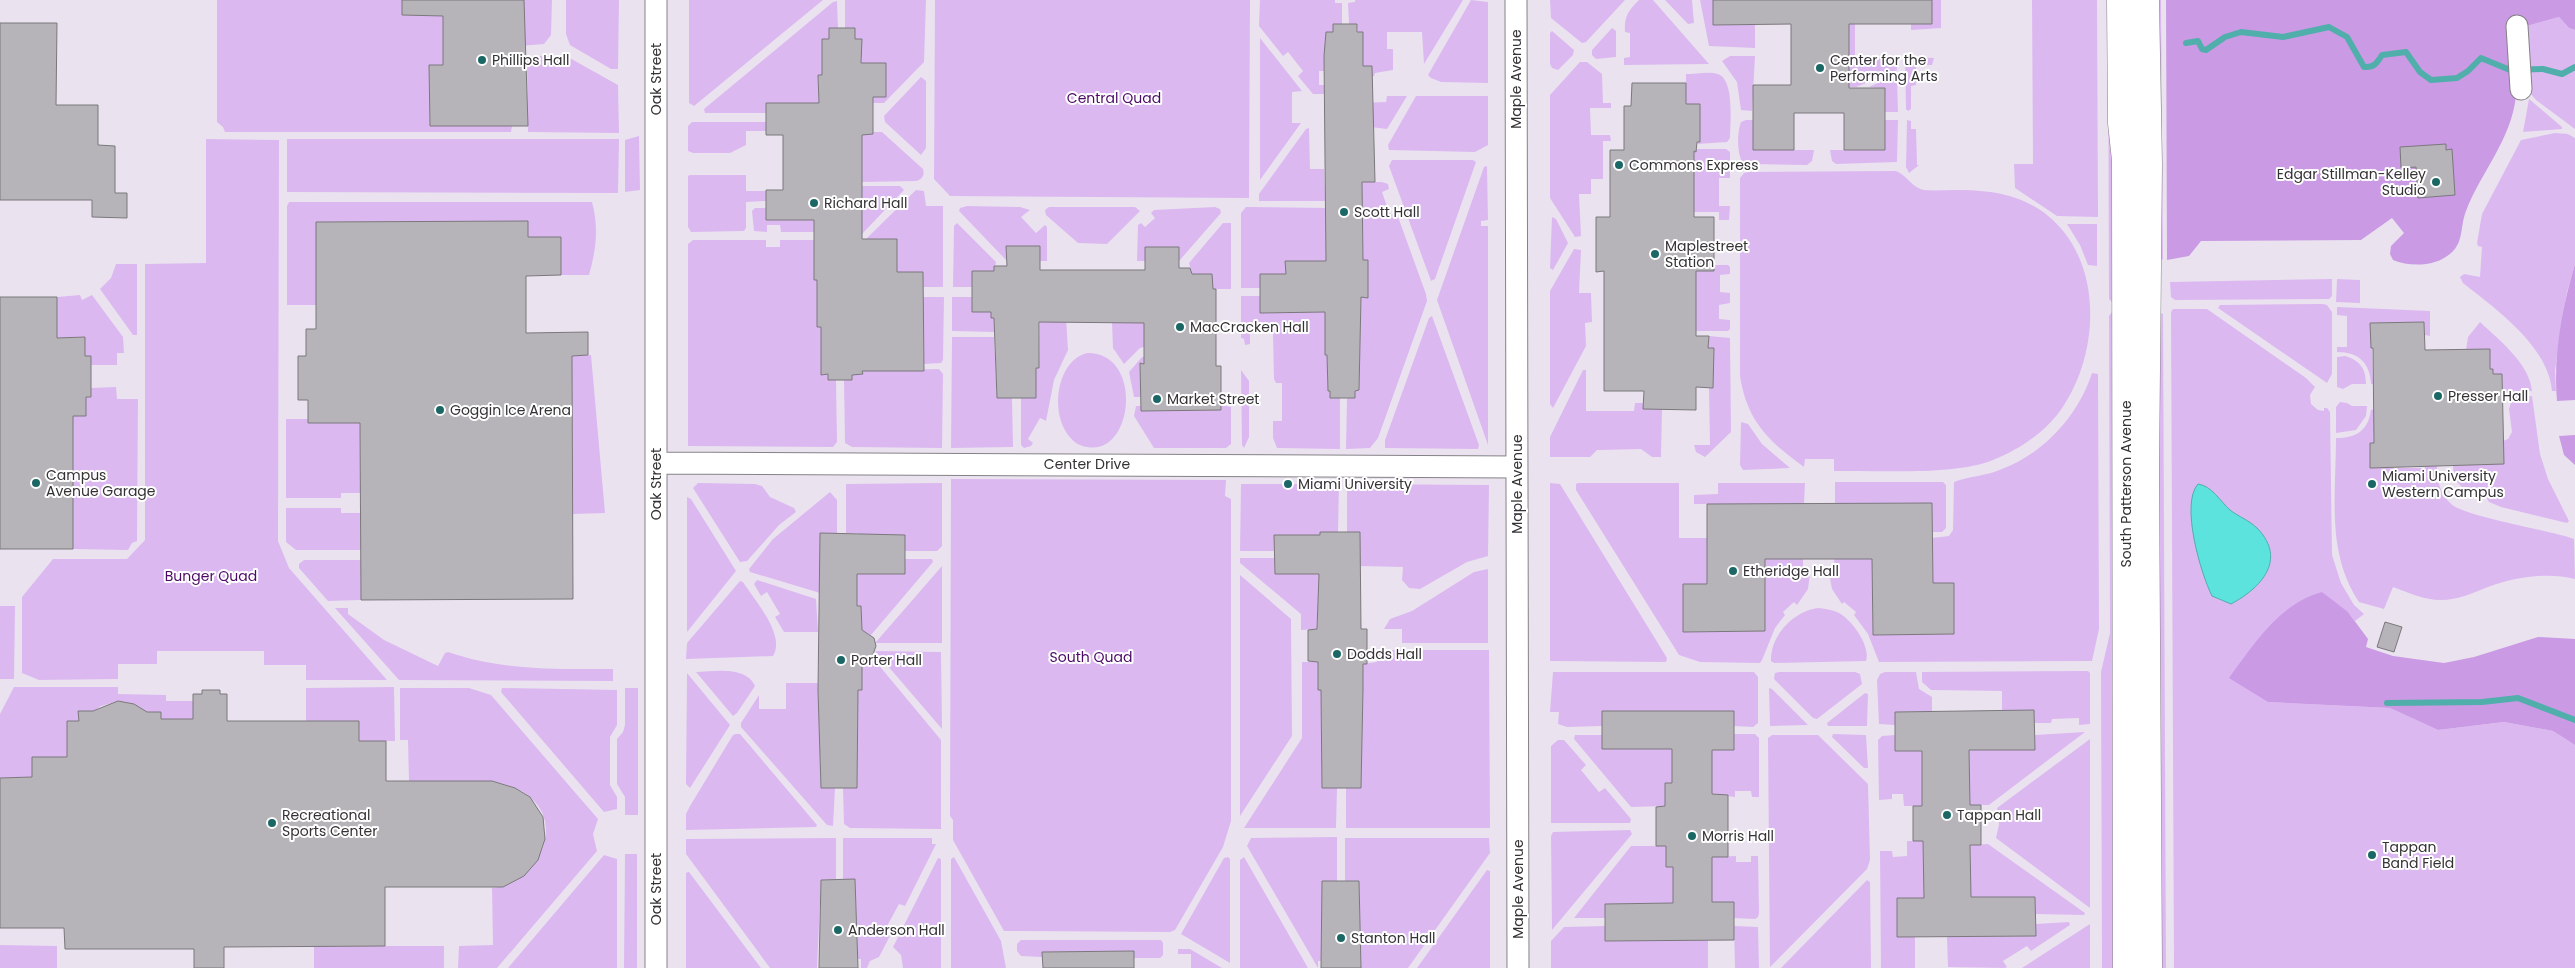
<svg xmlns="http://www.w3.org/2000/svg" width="2575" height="968" font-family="Poppins,sans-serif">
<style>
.built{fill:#eae3ef}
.green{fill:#dcb8f1}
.forest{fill:#ca9ae5}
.water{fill:#5ce3de;stroke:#50aeab}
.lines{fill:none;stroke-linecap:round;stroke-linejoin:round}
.stream{stroke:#50aeab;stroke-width:6}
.building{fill:#b7b4b9;stroke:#7b787d}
.minor-casing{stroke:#858287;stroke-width:23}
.highway-casing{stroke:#858287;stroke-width:29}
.minor{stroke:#fff;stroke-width:21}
.highway{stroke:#fff;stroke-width:28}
.poi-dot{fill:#1a6765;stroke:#fff;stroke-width:2}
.labels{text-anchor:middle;stroke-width:4;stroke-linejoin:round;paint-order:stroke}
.poi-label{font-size:14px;fill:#343234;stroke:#fff;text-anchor:start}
.street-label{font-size:14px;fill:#343234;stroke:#fff}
.park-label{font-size:14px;fill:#4b0a66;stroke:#fff}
</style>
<rect width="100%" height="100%" fill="#f6f2f8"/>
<!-- built -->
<path class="built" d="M0 0H2575V968H0Z"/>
<!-- green -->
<path class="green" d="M217 0H430L443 16V65H429L430 126H512L511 132H225L223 127 217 122Z
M524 0H552L551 35 544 44 519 46Z
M566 0H619L618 69H611L570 45 566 34Z
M689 0H823L694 106 689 103Z
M845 0H926L924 62 884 103H862L861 39H855L845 28Z
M935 0H1250L1249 198 950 196 934 179Z
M1260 0H1335V3H1342V24H1333V32H1326L1324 71H1319V85H1324V94H1313L1298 76 1303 71 1288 52 1283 56 1259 26Z
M1355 0H1463L1424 64 1422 32H1387V49H1393V70L1375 73 1374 76H1372L1363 66 1357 24H1349L1348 3 1355 2Z
M1471 0 1488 2V83L1441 82 1431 78 1428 75Z
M1550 0H1625L1586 42 1582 43 1551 18Z
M1639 0H1653L1709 64 1624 65V58L1630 57V33L1625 32C1624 17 1628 11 1639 0Z
M1665 0H1692L1694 23 1688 24Z
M1700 0H1713L1714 25H1755V48L1709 46Z
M1932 0H1941V28L1911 30V24Z
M2032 0H2097L2098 217 2057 216 2015 188 2014 164H2033Z
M2108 0H2115L2113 303 2109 299Z
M2154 0H2161L2163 260 2155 252Z
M837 1 838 29 829 28V39H822V75H818L819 103H767L766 113H705L704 109 833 2Z
M2559 17 2569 28 2575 30V129L2536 100 2529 92 2523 27Z
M1849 24H1855V58L1897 57V70L1856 87H1849Z
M1612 28 1616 31V57L1596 59 1592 55V50Z
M1552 31 1574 50 1573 55 1558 70 1552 68 1550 64V33Z
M1260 38 1302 91 1292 92V123H1301L1260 180Z
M520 56H566L618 85 619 133 528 132 527 65 520 64Z
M1730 56H1755L1752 111 1741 110 1737 82 1722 61Z
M1905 57 1934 58 1932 65H1916V85L1911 86V109L1908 111 1906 109Z
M1580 62H1587L1602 74 1603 103H1611V108H1590L1591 135H1610L1611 141H1603V179H1591V194H1579L1581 236 1575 237 1550 198V95Z
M1686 74C1696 74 1709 71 1718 74 1735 80 1730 124 1730 138L1727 142 1697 144 1700 141V104H1686Z
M1895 75 1897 76 1898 112H1885V88L1869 87Z
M921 77 926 81V148L921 155 885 122 884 116Z
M1387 96H1407L1387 129 1363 126 1361 103 1386 102Z
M1416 96H1488V145L1475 152 1389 150 1388 145Z
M2529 99 2562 127V129L2523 132Z
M1746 120H1753V150H1814L1812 161 1807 165 1747 164 1742 162C1737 152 1737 132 1741 122Z
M1885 120H1898L1897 162 1836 164 1832 161 1830 150H1885Z
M1907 120 1911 121V129H1916L1917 165H1919L1909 173 1906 167Z
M692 122H766V131H746V145L730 153H693L688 151V126Z
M1309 128 1310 169H1324L1325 194H1328V201H1259V194L1306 129Z
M873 132H882L923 169C925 175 922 180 916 181L862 182V135L873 134Z
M2555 133 2568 134 2575 138V264L2567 292 2560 332 2555 371 2556 391H2552C2548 346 2497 310 2463 283L2460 277 2464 274 2480 277 2482 247 2478 246 2477 243 2482 214 2521 140Z
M639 136 640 190 625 192V140Z
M206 139 279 140 278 541 289 568 387 680H306V665H264V651H157V664H118V679L39 680 22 673V597L53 559H127L145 540V264L206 263Z
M287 139H619L618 193 287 192Z
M1697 149H1726L1730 152V178H1719V206H1730L1729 220H1719V212H1694V151Z
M1392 160H1473L1476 162 1435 279 1431 281 1389 166Z
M1487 166 1488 220 1481 221V226H1488V445L1437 300 1484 167Z
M1896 171C1907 175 1912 188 1924 190 1933 191 1944 190 1954 190 1988 190 2019 193 2047 215 2106 262 2100 360 2057 415 2041 435 2016 451 1993 460 1954 476 1878 470 1834 471V459H1805L1804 467C1768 441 1747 421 1740 376V178L1744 173 1748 172Z
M690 175H746V191H766V201L746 202V228L744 231 691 232 688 227V176Z
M1362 182H1382L1388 184 1389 189 1382 192 1390 215 1397 214 1426 294 1427 301 1378 438 1370 448 1346 449 1347 398H1354L1355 391 1359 390 1361 297H1368V261L1363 260V217H1360Z
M862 186H900L904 190 862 234Z
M916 190 924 191 926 206H943V287H923V272H897V239H866Z
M289 202H592C599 227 596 251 589 275H561V237H528L527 221 316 222V305H287V206Z
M967 206 1020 207 1030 210 1021 217 1036 233 1045 225 1047 227V261H1040V246H1007V261L959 211 960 208Z
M1049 207H1135L1140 211 1107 244 1078 243 1046 215 1045 210Z
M1215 207 1220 209 1221 213 1179 261 1178 247H1145V261H1137L1138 225 1141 223 1145 227 1155 218 1151 213 1154 210Z
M1246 207 1328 208 1326 261H1286V274H1260V288H1241V213Z
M755 208H766L818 220V232H781L780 225H767V232L754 231 752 211Z
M1552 217 1556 219 1568 243 1553 270 1550 268Z
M957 223 996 262 994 271H972V287H953L954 226Z
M1223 223H1231V289H1212V274H1192L1189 263Z
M2067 224H2097V266L2088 265 2080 245Z
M693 240H766V247H780V240H818V327H821V375L828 374V380H836L837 442 833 447 688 446V244Z
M1574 249 1581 250 1579 293H1591L1592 322 1585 323 1586 346 1553 408 1550 404V291Z
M116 264H137V335H133L100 289 111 278Z
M1714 265H1728L1730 267V274L1720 275V292L1730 293V303L1719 305V319L1730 320V329L1728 331H1696V271H1714Z
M2332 279V296L2329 299 2175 300 2171 297 2170 282Z
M2337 279 2360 280V303L2336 302Z
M80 295 82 300 92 295 123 337 124 353H117V365H91V356H85V337L57 338V297Z
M1241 296H1260V313L1305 312 1325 298 1328 390 1330 391V398H1340V449L1277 448 1273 438V421H1282V383H1276L1274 379 1273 333H1250V344L1245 345 1244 339 1241 338Z
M923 297H944L943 360 941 363 924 364Z
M952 297H972V311L991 312V318H994V332L952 331Z
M2323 304 2327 305 2332 312V374L2327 383 2218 308 2220 305Z
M2337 307 2430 311V336L2425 335 2424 322 2371 323 2373 384H2371C2370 363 2359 352 2337 352V347H2347V316L2337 315Z
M2173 309H2207L2306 378 2315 387 2310 395 2311 404 2318 410 2324 411V408H2327L2330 412 2332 555 2341 583 2354 605 2364 614 2355 621 2348 612 2268 702 2390 708 2438 730 2504 722 2553 731 2575 745V968H2174L2171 312Z
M2156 311 2163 314 2166 968H2158Z
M2112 312H2116V968H2102L2101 672 2110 633 2109 316Z
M1432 316 1479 445 1478 449 1385 448V440L1429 318Z
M1040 318H1066L1068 350 1054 380 1046 421 1040 418 1028 439 1033 443 1031 446 1024 448 1021 445V398L1036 368H1039Z
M1144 318V347L1140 348 1124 364 1113 348 1112 322Z
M2480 322C2499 340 2530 364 2532 391L2503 393 2502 374H2493V369H2490V349L2466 350 2468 337Z
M1709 336 1730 338 1731 432 1705 457 1696 452 1694 445H1710L1709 388H1713L1714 348H1708Z
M952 337H994L997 398H1012L1013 447 951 448Z
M1087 353C1144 352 1134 456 1087 447 1078 446 1071 440 1066 432 1051 409 1057 361 1087 353Z
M591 355 605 513 573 514 572 356Z
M2345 356C2360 360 2366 369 2366 384H2352L2343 389 2337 387V357Z
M1142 357H1144V364H1140L1141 397H1134L1129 372Z
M939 369 943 374 942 448 852 447 845 443 844 380H852V375L862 374V371Z
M1241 370 1249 381V437L1244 448 1242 445Z
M1583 370H1586V411H1634L1635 403H1643L1644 409H1662L1661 457H1652L1641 449 1601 450H1597L1590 457H1550V437Z
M2092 373 2098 374 2099 629 2092 661 1879 662 1868 634 1854 615 1856 612 1844 602 1842 604 1832 589 1829 573H1835L1834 558 1881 559 1872 585 1873 635 1954 634V583H1933L1932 538 1949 536 1953 530 1954 482C1969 476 1987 476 2002 469 2044 453 2078 416 2092 373Z
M116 387 117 399H138L137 541 132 543 128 550 73 549V416H86V397H91V388Z
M2513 396H2532L2540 454 2548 479 2569 521 2567 523 2501 507 2489 502 2481 489 2463 488 2454 479 2453 465 2503 464V441L2508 439 2512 432 2509 409Z
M2340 402 2347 403 2352 406H2367L2366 416 2356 430 2336 433V407Z
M1221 405 1231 407V444L1226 448H1154L1134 416 1136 406H1141V411H1165L1166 409 1221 410Z
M2374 409V443H2370V468H2425V465H2437C2437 481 2439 492 2451 504 2466 517 2549 530 2574 539L2575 579C2547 572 2515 577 2488 587 2473 593 2458 600 2441 600 2424 600 2409 593 2393 587L2384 609 2359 602C2326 552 2336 496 2336 438 2356 438 2368 431 2371 410Z
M286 419H308V423H360V493H341V498H286Z
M1741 422 1748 424 1762 444 1790 468 1743 470 1740 465Z
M951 479 1226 480 1225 496 1231 499V821L1223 847 1175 930 1170 932 1004 931 953 840V820L950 816Z
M1835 482H1943L1946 485V528L1942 532H1932V503L1835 504Z
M698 483 755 484 762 486 770 497 794 508 796 512 779 525 747 561 740 562 693 488Z
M942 483V546L937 551H905L857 533H846V484Z
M1550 483 1560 484 1667 658 1666 662 1550 661Z
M1578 483H1679V538H1707V584H1683V632L1765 631V584L1760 559H1803V573H1810L1808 589 1797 605 1794 602 1783 612 1785 615 1775 628 1762 660 1760 663 1700 662 1679 655 1576 490V484Z
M1718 483H1805L1804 504H1694V495L1718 494Z
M1241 484H1339L1338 532H1320V535H1275L1274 551H1240Z
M1347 484 1489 485 1488 556 1467 562 1420 589 1409 588 1402 580 1403 567 1360 566V532H1347Z
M830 492 837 500V533L820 593 750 572 749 569 773 539Z
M687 497 691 499 736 571 687 632Z
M286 508H341V513H360L361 550H296L286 542Z
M1240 558H1275V574H1319L1317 629 1301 630V614L1240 563Z
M905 559H932L933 562 871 635 862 631 861 607 857 606V574H904Z
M304 560H361V600L328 601 299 568V564Z
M942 566V643H876V642Z
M1488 569V643H1402V629H1384L1390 619 1412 611 1474 572Z
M1240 575 1291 619 1292 736 1240 816Z
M757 580 816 599 818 632H784L775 617 780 614 767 592 761 596 754 584Z
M740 581 743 582C755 601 786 635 773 656L686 659 687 643Z
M0 606H15L14 679H0Z
M335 608H348V614L384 640 438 666 445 653 448 652C504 671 555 669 613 669V681L399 680Z
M1819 608C1826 609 1833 610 1839 613 1852 620 1871 646 1866 661L1774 663 1771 661C1770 635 1795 610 1819 608Z
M1377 650H1489L1490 828H1346V788L1361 787 1363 664 1377 662Z
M875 651 941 652 942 729Z
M872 657 941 740V829L850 828 844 824 843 788H857L858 690H862V661Z
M1302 662H1318L1321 690 1322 788H1337L1336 828H1244L1302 738Z
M2088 671 2090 673V724L2079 725V718L2052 719 2051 723H2034V711H2002V691L1931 690 1922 682V672Z
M696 672C714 671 747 666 755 686L737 713 733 716Z
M1553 672H1754L1758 677V723L1753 727 1734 726 1602 711V726L1567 727 1558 724 1559 712H1550Z
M1779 672H1855L1860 674 1862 684 1817 719 1813 718 1774 679 1775 673Z
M1885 672H1916L1919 689 1932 697V711L1895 712V725L1879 724 1877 680 1880 674Z
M687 673 730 725 690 788 686 784Z
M786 683H818L821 788H835L833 826 827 825 741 727V723L759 695V709H786Z
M14 687H118V694L166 695V701H193V742L161 719 160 712H144L134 704 119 701 101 706 94 711H79V721H67V757H32V777L0 778V714Z
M394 687 395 741H359V721H306V688Z
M400 688H469L491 695 598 819 593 834 597 851 497 968H458L459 946 493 945 492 888C532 884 567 831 531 798 521 788 506 785 493 781L409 782 408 740H400Z
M502 688 617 690V725L610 737V785L617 797V809L604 812 501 692Z
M625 688H638V815H625V797L617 784V739L623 732 625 725Z
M1769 688 1772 689 1808 725 1770 726Z
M1865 693 1868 694 1867 726H1828L1827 723Z
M2085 732 1989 805H1970L1966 750H2034L2035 735Z
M736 734H740L817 825 816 827 686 830V814L690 806 733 735Z
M1734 734H1755L1759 738V797H1752L1751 791H1735V797L1712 794V750Z
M1833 734 1866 735 1868 768H1864L1832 737Z
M1575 735H1602V749H1672V783H1665V806L1631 807 1574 739Z
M1772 735H1818L1868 784 1870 860 1867 869 1770 967 1768 738Z
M1895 735V751H1927L1922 806H1904L1903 794H1892V799L1879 800 1878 740 1882 736Z
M2090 739V908L1996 838 1999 824 1997 808Z
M1558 740H1564L1586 765 1581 770 1599 792 1605 788 1631 819 1630 823H1551V746Z
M1630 830 1632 834 1552 930 1551 836 1553 832Z
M1337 837V881H1322L1321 961H1318V968L1247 846 1251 838Z
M836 838V879L821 880 817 968H770L686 854V839Z
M843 838H932V844H936L905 906 899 904 886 928 892 932 879 957 870 961 867 968H861V959H858L855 880H843Z
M1345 838H1489L1490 853 1408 968H1361L1359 881H1345Z
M1907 841H1923V866L1928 867V898H1897V937H1915V968H1881L1880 851H1892L1893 857 1907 856Z
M1988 844 2085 913 2084 915 2036 914 2035 897H1966L1965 865H1971L1970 845Z
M1631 846H1666V867H1673V903L1605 904V918H1574Z
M625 854H637V968H624Z
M604 855 617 859V968H508Z
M1736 856V862H1751V856H1758L1759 913 1758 917 1755 919 1734 918V902H1712V857Z
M954 857 1001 941 1006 968H951V859Z
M1228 857 1230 859V963L1181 934 1224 858Z
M1244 857 1308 968H1240V860Z
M938 858 941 859V968H903L901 955 893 947Z
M1487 870 1490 871V968H1417Z
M688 872H689L761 968H686V873Z
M1867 880 1870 882 1871 968H1781Z
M2069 922 2070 925 2031 951 2027 946 2003 961 2007 967 2005 968 1948 967 1947 937 2035 936 2036 924Z
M2090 924V968H2022Z
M1605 926V941L1708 940V968H1551V941L1564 927Z
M1734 926 1758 927 1759 968H1735Z
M1021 940H1161L1163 943V955L1160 958H1134V951L1043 952 1042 957 1021 956 1017 951V944Z
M0 945 57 946V968H0Z
M314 946H444V968H314Z
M1178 949H1190L1222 968H1191V954H1178Z"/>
<!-- forest -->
<path class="forest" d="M2166 0H2575V30L2569 28 2559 17 2523 27 2529 92 2532 94 2516 95C2512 139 2481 172 2466 211 2460 226 2464 242 2451 253 2436 267 2410 267 2393 260L2390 254 2391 246 2404 233 2392 218 2361 240 2201 241 2189 256 2167 260Z
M2575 264V400L2557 401C2553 356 2562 308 2575 264Z
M2575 435V465L2564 455 2559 436Z
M2322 592 2348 612 2368 639 2366 647 2393 656 2444 663 2474 657 2538 637 2575 639V745L2553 731 2504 722 2438 730 2390 708 2268 702 2229 678C2254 644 2280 603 2322 592Z"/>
<!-- water -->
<path class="water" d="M2198 484C2212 486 2220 501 2230 510 2239 517 2249 520 2258 529 2287 560 2261 588 2231 604L2212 596C2201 574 2180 504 2198 484Z"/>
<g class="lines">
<!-- stream -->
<path class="stream" d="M2186 43 2198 41 2202 49 2206 50 2225 37 2241 32 2283 37 2329 27 2347 37 2364 67C2374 68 2377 63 2382 55L2406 52 2420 72 2431 80 2457 78 2468 71 2481 58 2510 70 2543 69 2562 74 2575 67
M2387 703 2482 702 2518 698 2575 720"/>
</g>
<!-- building -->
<path class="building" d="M402 0H524L528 126H430L429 65H443V16L402 15Z
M1713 0H1932V24H1849V88H1885V150H1844V113H1794V150H1753V85H1791V24L1713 25Z
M0 23H57L56 105H98V145L115 146V193H127V218L92 217V200H0Z
M1333 24H1357V32H1363V66H1372L1375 182H1362L1363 260H1368V298L1361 297 1359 390 1355 391V398H1330V391H1328L1327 355H1325V312L1260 313V274H1286L1285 261H1326L1324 56 1326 32H1333Z
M829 28H855V39H862L861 63H886V97H873V134L862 135V239H897V272H923L924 371H862L863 374 852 375V380H828V374L821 375V327H817V280H814V220H766V190H783V135H766V103H819L818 75H822V39H829Z
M1632 83H1686V104H1700V142H1697L1696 152 1694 151V217H1714V271H1696V336H1709L1708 348H1714L1713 388 1696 387V410L1643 409 1644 391H1604V271L1596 272V217H1610V150H1624V106H1631Z
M2446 144V150L2452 149 2455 195 2418 198 2416 167 2401 168 2400 147Z
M528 221V237H561V275L526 276V333L588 332V355L572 356 573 599 361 600 360 423H308V400H298V356H306V329H316V222Z
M1006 246H1040V270H1145V247H1179V268H1190L1192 274H1212L1213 289H1216V366H1221V410L1141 411 1140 363 1144 364V323L1039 322V368H1036V398H997L994 318H991V312H972V271H994V266H1007Z
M0 297H57V338L85 337V356H91V397H86V416H73V549H0Z
M2424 322 2425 350 2490 349V369H2493V374H2502L2504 464 2370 468V443H2374L2373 348H2371L2370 323Z
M1932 503 1933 583H1954V634L1873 635 1872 559H1765V631L1683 632V584H1707V504Z
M1320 532H1360L1361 629H1367V664H1363V689L1361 788H1322L1321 690H1318V662L1308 661V630L1317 629 1319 574H1275L1274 535H1320Z
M820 533 905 535V574H857V606H861L862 630 874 638 876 646 872 657 862 662V690H858L857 788H821L818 690Z
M2385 622 2402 627 2394 652 2377 647Z
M202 690H220V694H227V721H359V741H386V781H492L515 788 530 797 543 817 545 839 538 860 524 876 503 887H385V946L224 947V968H194V949H65L64 928H0V778L32 777V757H67V721H79L78 711H93L118 701 134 704 147 712H161V719H193V694H202Z
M2034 710 2035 750H1969L1970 805H1981V845H1970L1971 897H2035L2036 936 1897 937V898H1924L1923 841H1913V806H1922V751H1895V712Z
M1602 711H1734V750H1712V794L1728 795V857H1712V902H1734V940L1605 941V904L1673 903V867H1666V846H1656V807L1665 806V783H1672V749H1602Z
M855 879 858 968H819L821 880Z
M1322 881H1359L1361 968H1321Z
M1134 951V968H1043L1042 952Z"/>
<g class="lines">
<defs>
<path id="minor" d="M1516 0 1518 968
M2517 26 2521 89
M656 463 1517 467
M656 968V0"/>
<path id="highway" d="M2121 0 2122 123 2126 160 2127 968
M2145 0 2148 164 2145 470 2148 968"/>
</defs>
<!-- minor casing -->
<use href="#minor" class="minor-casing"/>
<!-- highway casing -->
<use href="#highway" class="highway-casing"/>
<!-- minor -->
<use href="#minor" class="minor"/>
<!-- highway -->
<use href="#highway" class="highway"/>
</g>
<!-- markers -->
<g class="poi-dot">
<circle cx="482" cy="60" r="5"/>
<circle cx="1820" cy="68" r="5"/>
<circle cx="1619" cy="165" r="5"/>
<circle cx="2436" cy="182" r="5"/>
<circle cx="814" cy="203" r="5"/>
<circle cx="1344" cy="212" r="5"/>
<circle cx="1655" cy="254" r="5"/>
<circle cx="1180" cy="327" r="5"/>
<circle cx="2438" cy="396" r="5"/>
<circle cx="1157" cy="399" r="5"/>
<circle cx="440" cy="410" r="5"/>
<circle cx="36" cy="483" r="5"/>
<circle cx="1288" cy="484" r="5"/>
<circle cx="2372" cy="484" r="5"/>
<circle cx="1733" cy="571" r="5"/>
<circle cx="1337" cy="654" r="5"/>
<circle cx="841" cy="660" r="5"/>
<circle cx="1947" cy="815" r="5"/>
<circle cx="272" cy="823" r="5"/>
<circle cx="1692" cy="836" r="5"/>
<circle cx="2372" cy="855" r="5"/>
<circle cx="838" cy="930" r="5"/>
<circle cx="1341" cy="938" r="5"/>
</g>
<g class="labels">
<!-- poi labels -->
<g class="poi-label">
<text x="492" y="65">Phillips Hall</text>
<text x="1830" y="65">Center for the<tspan x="1830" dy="16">Performing Arts</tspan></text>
<text x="1629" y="170">Commons Express</text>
<text x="2426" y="179" text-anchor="end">Edgar Stillman-Kelley<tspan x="2426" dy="16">Studio</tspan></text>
<text x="824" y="208">Richard Hall</text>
<text x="1354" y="217">Scott Hall</text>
<text x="1665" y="251">Maplestreet<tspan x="1665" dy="16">Station</tspan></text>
<text x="1190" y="332">MacCracken Hall</text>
<text x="2448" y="401">Presser Hall</text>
<text x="1167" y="404">Market Street</text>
<text x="450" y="415">Goggin Ice Arena</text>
<text x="46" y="480">Campus<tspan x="46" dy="16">Avenue Garage</tspan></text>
<text x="2382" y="481">Miami University<tspan x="2382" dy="16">Western Campus</tspan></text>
<text x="1298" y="489">Miami University</text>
<text x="1743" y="576">Etheridge Hall</text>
<text x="1347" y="659">Dodds Hall</text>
<text x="851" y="665">Porter Hall</text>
<text x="282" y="820">Recreational<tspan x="282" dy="16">Sports Center</tspan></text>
<text x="1957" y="820">Tappan Hall</text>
<text x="1702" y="841">Morris Hall</text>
<text x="2382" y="852">Tappan<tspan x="2382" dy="16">Band Field</tspan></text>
<text x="848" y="935">Anderson Hall</text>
<text x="1351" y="943">Stanton Hall</text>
</g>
<!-- street labels -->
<g class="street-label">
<text transform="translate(656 79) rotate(-90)" y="5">Oak Street</text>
<text transform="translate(1516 79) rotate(-90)" y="5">Maple Avenue</text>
<text x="1087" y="469">Center Drive</text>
<text transform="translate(656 484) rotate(-90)" y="5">Oak Street</text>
<text transform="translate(1517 484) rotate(-90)" y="5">Maple Avenue</text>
<text transform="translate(2126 484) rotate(-90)" y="5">South Patterson Avenue</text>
<text transform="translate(656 889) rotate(-90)" y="5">Oak Street</text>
<text transform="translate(1518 889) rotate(-90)" y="5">Maple Avenue</text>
</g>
<!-- park labels -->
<g class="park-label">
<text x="1114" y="103">Central Quad</text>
<text x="211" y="581">Bunger Quad</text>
<text x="1091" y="662">South Quad</text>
</g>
</g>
</svg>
